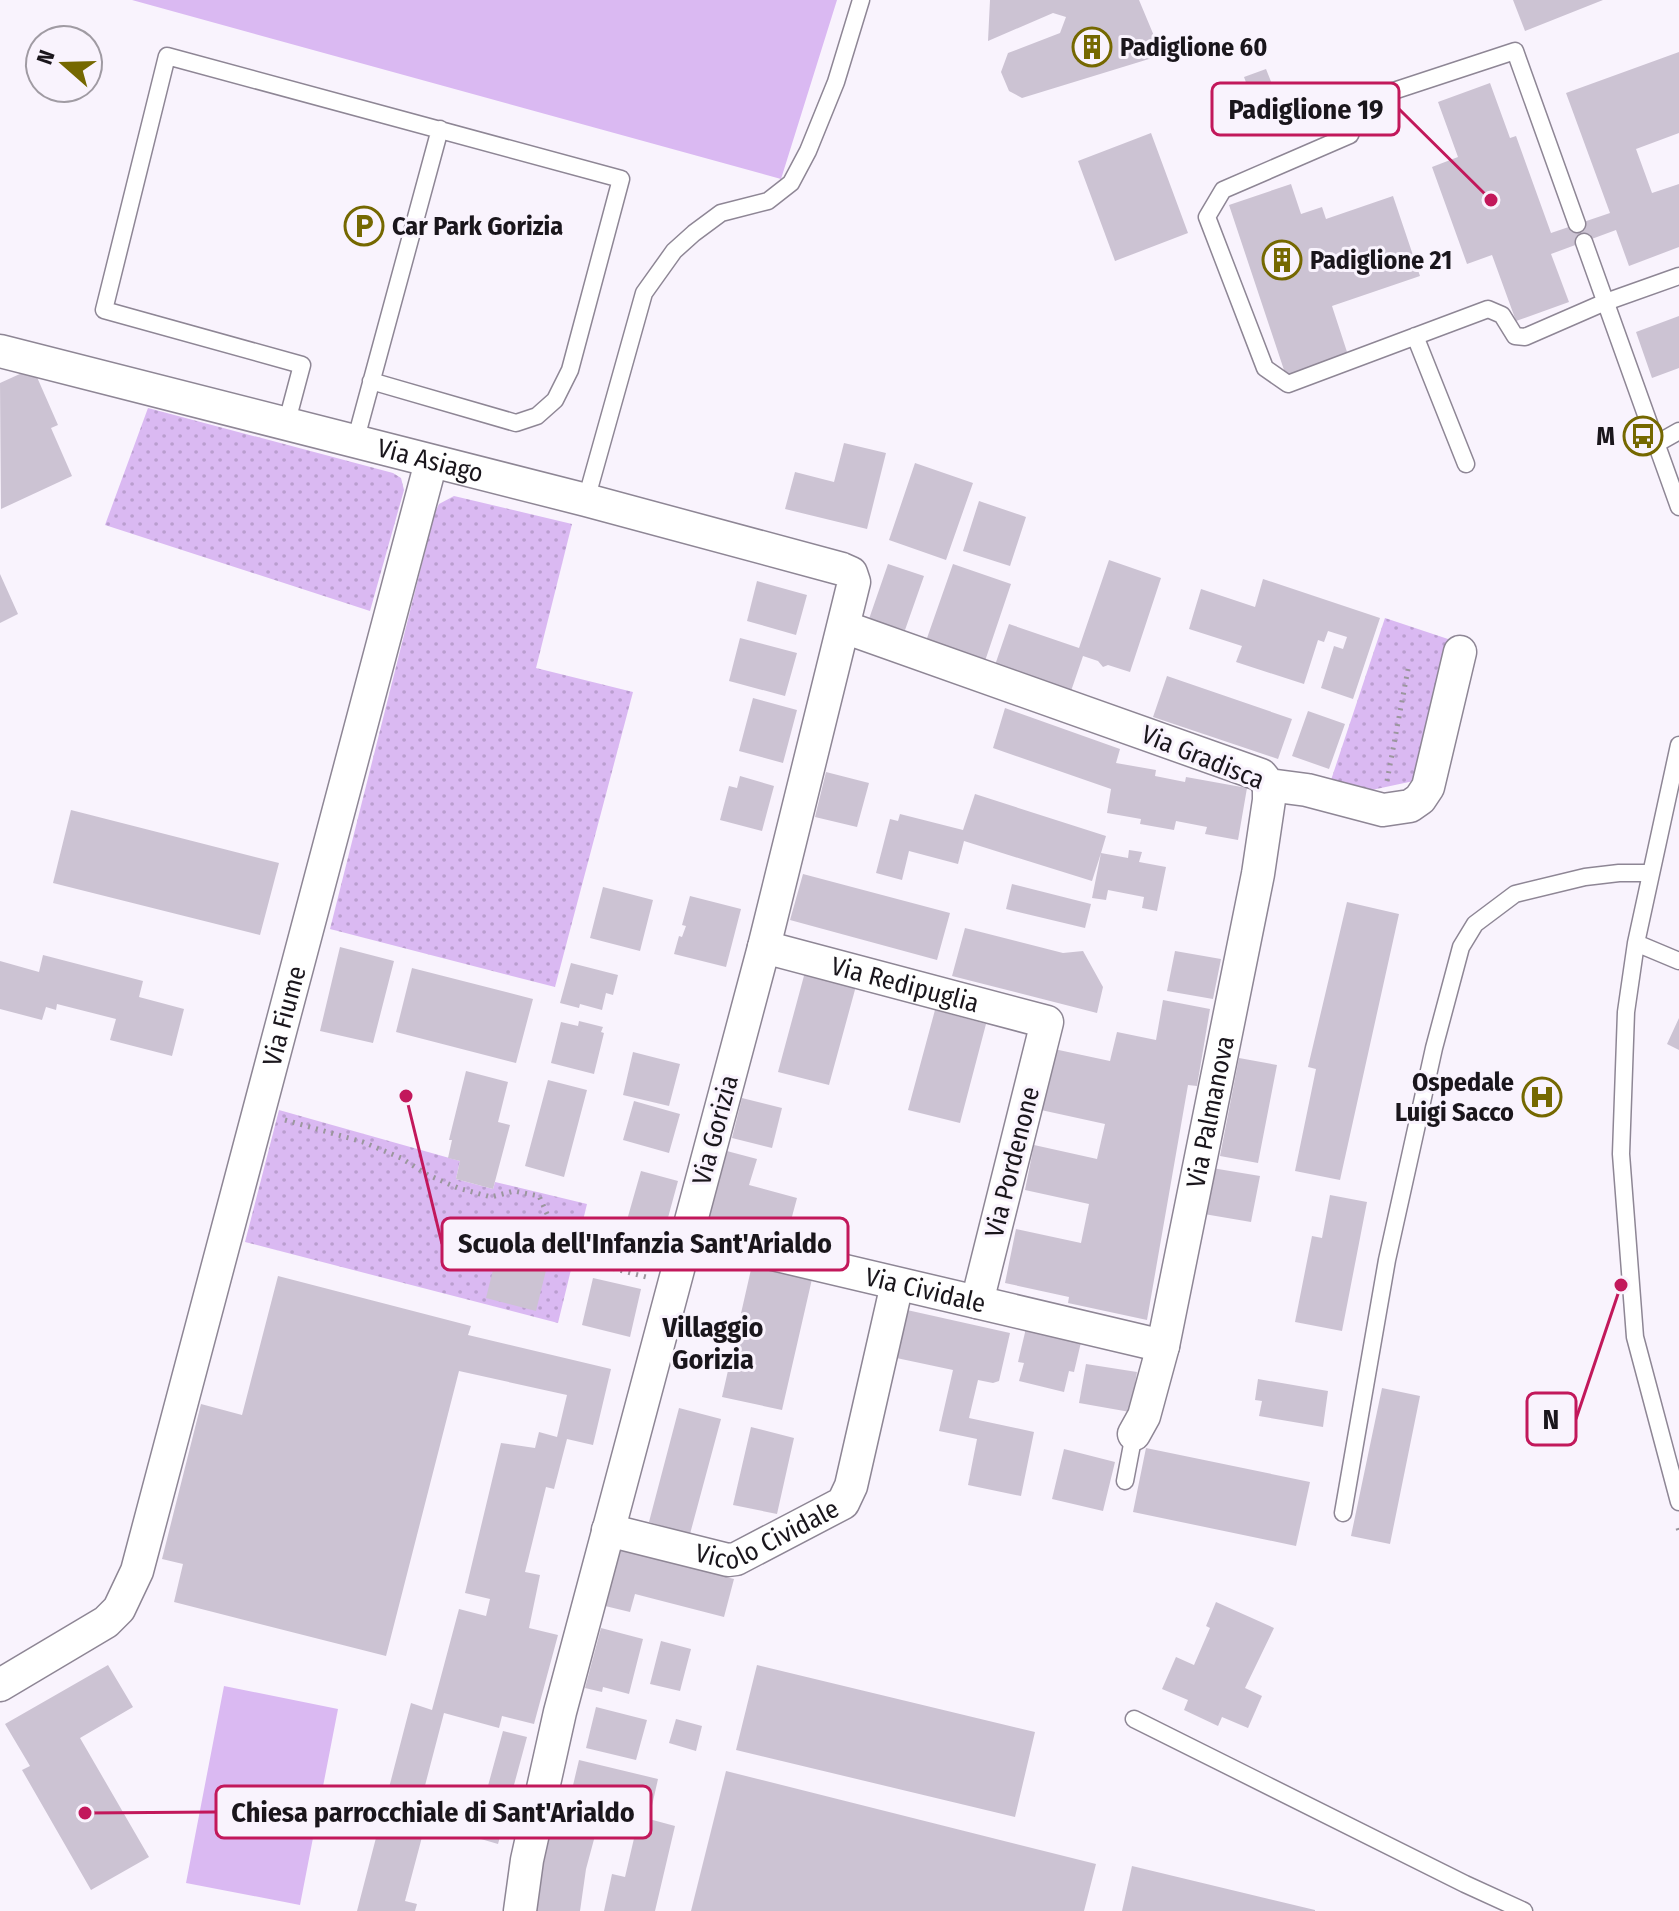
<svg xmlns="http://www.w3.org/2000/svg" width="1679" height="1911" font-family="'Fira Sans Condensed',sans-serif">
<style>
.grass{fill:#dab9f2}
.park{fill:url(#park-dots)}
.building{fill:#ccc3d3}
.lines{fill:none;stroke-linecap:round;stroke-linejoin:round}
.service-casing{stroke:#8e8695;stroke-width:19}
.minor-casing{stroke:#8e8695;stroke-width:35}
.path{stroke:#9b969e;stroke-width:5;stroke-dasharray:2 6;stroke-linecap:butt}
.service{stroke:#fff;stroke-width:16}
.minor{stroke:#fff;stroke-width:32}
.labels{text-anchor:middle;stroke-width:6;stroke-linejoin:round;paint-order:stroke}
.poi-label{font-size:26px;font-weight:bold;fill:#1a161c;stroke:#f9f3fd;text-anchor:start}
.street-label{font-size:26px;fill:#1a161c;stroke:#f9f3fd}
.neighbourhood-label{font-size:28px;font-weight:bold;fill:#1a161c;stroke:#f9f3fd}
.leader{fill:none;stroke:#c2185b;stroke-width:3}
.callout-dot{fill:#c2185b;stroke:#f9f3fd;stroke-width:3}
.callout{fill:#f9f3fd;stroke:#c2185b;stroke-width:3}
.callout-label{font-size:28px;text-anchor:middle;font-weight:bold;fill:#1a161c}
</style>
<defs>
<pattern id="park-dots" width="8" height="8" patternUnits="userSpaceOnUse" patternTransform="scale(2)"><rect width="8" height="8" fill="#dab9f2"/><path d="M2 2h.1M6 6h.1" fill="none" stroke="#ba9ecf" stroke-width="1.8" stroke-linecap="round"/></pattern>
</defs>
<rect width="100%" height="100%" fill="#f9f3fd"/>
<!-- grass -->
<path class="grass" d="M132 0H837L781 179Z
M224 1686 338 1709 300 1905 186 1883Z"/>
<!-- park -->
<path class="park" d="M148 408 393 473 401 478 404 490 370 611 105 525Z
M454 496 572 524 536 668 633 692 555 987 330 929 435 512 439 504Z
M1385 618 1454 641 1423 779 1367 791 1331 780Z
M279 1110 460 1161 456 1179 493 1189 495 1182 587 1204 558 1323 245 1242Z"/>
<!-- building -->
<path class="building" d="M990 0H1139L1162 55 1022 98 1009 91 1001 72 1008 53 1060 33 1066 17 1053 13 988 41Z
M1513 0H1603L1525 31Z
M1679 52V133L1636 149 1652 193 1679 184V247L1629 266 1616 230 1551 254 1569 302 1516 321 1492 255 1467 264 1432 167 1458 157 1438 102 1490 83 1510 138 1516 136 1551 233 1610 213 1566 93Z
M1266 69 1280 104 1257 112 1244 77Z
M1151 133 1188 233 1115 261 1078 161Z
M1291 184 1301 214 1322 207 1326 219 1393 196 1420 276 1332 306 1348 355 1286 376 1229 205Z
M1679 316V368L1652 378 1636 332Z
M33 368 58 425 51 428 72 476 1 509 0 383Z
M844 443 886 453 867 529 785 509 795 472 834 482Z
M915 463 973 483 946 560 889 540Z
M979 501 1026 517 1010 566 963 551Z
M1109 560 1161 578 1130 672 1108 665 1103 667 1098 661 1083 656 1070 694 994 668 1009 624 1079 648Z
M888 564 924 576 905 630 869 619Z
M953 564 1011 584 985 661 926 641Z
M0 574 18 614 0 623Z
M1263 579 1380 618 1353 699 1321 688 1334 646 1343 649 1347 637 1328 631 1324 642 1318 640 1304 684 1236 662 1242 646 1189 629 1201 589 1255 607Z
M757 581 807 595 796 635 747 621Z
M740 638 797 653 785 696 729 681Z
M1167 676 1292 719 1278 759 1153 717Z
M753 698 797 710 783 763 739 751Z
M1005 708 1120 749 1116 763 1156 770 1155 776 1185 782 1186 777 1247 788 1238 840 1205 834 1207 827 1176 821 1174 830 1140 824 1141 819 1107 813 1111 789 993 748Z
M1308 711 1345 724 1329 769 1292 756Z
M826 772 869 783 857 827 815 817Z
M740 776 774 786 762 831 720 820 729 786 737 788Z
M975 794 1106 836 1101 853 1128 858 1129 850 1142 852 1139 862 1166 867 1157 911 1142 908 1144 897 1108 890 1106 900 1092 898 1101 853 1092 881 964 841 958 864 909 851 902 880 876 873 890 819 898 821 900 814 963 830Z
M71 810 279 863 260 935 53 883Z
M803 874 950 913 937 960 790 920Z
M1012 884 1091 904 1085 928 1006 909Z
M603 887 653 900 640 951 590 938Z
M690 896 741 909 726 967 674 954 679 936 682 937 686 926 682 925Z
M1347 902 1399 914 1340 1180 1295 1171 1316 1069 1308 1067Z
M965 928 1063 953 1083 951 1103 987 1097 1013 952 976Z
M340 947 394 961 373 1043 320 1031Z
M1175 951 1221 959 1213 999 1167 991Z
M43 955 143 981 139 997 184 1009 172 1056 110 1040 116 1019 57 1004 56 1010 46 1007 42 1020 0 1009V961L39 972Z
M571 963 618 975 613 995 606 993 602 1010 580 1004 579 1008 560 1003Z
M412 968 533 999 516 1063 396 1032Z
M805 972 856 986 829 1085 778 1072Z
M1163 1000 1210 1009 1197 1086 1188 1085 1147 1320 1068 1303 1069 1297 1005 1283 1016 1229 1081 1243 1089 1204 1025 1190 1034 1145 1097 1159 1105 1124 1041 1110 1054 1049 1110 1061 1117 1032 1156 1040Z
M935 1010 986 1024 960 1123 908 1110Z
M1679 1018V1050L1667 1044Z
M579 1021 603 1027 601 1032 604 1033 594 1074 551 1063 561 1022 578 1026Z
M633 1052 680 1064 669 1106 623 1095Z
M1239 1058 1277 1065 1258 1163 1220 1156Z
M466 1071 508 1082 498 1122 510 1125 493 1189 456 1179 460 1161 448 1158 452 1140H449Z
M548 1080 587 1090 564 1177 525 1166Z
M742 1098 782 1108 772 1148 732 1138Z
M634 1101 680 1114 669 1153 623 1140Z
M723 1150 757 1159 749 1185 797 1198 786 1239 705 1217Z
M1212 1168 1260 1176 1251 1222 1204 1214Z
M641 1171 678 1181 657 1258 619 1248Z
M1330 1195 1367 1202 1342 1331 1295 1322 1312 1236 1322 1238Z
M498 1250 548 1262 536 1311 486 1298Z
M752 1265 812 1279 782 1410 722 1397Z
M278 1276 471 1326 468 1335 611 1369 593 1445 567 1439 554 1489 546 1487 525 1572 540 1575 529 1628 558 1635 534 1724 502 1716 499 1728 444 1713 416 1820 426 1822 405 1901 417 1904 415 1911H357L411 1703 432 1710 459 1609 486 1616 490 1599 465 1593 501 1443 535 1448 539 1432 557 1437 567 1395 459 1371 386 1656 174 1602 183 1564 162 1559 201 1404 242 1415Z
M593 1278 641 1289 630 1337 582 1325Z
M898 1308 1010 1333 999 1381 993 1383 978 1380 969 1418 1034 1432 1021 1496 968 1485 977 1439 939 1431 953 1370 887 1356Z
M1027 1324 1082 1338 1074 1372 1069 1371 1064 1392 1019 1381 1024 1363 1018 1362Z
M1086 1364 1137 1372 1130 1412 1079 1403Z
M1258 1379 1328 1391 1323 1427 1259 1416 1262 1401 1255 1400Z
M1382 1388 1420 1396 1390 1544 1351 1536Z
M679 1408 721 1419 690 1534 649 1522Z
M751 1427 794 1438 777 1514 733 1505Z
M1146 1448 1310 1482 1296 1546 1133 1512Z
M1064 1449 1115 1462 1103 1511 1052 1499Z
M617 1543 646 1551 645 1556 734 1579 724 1617 635 1594 630 1612 601 1605Z
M1216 1602 1274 1628 1245 1688 1262 1696 1248 1728 1222 1717 1218 1726 1184 1710 1188 1700 1162 1689 1176 1657 1194 1665 1210 1628 1206 1626Z
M601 1628 643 1639 629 1694 603 1687 602 1692 585 1688Z
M661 1641 691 1649 680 1691 650 1684Z
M108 1665 133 1707 80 1738 149 1857 91 1890 22 1770 30 1766 5 1724Z
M757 1665 1035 1732 1015 1817 736 1750Z
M596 1707 647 1720 636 1760 586 1748Z
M676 1719 702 1726 696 1751 669 1743Z
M503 1731 527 1737 498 1844 474 1837Z
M579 1760 658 1779 649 1819 675 1826 655 1911H604L612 1874 625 1877 639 1817 620 1812 621 1807 598 1801 597 1805 603 1806 586 1869 580 1911H531L555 1794 570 1798Z
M726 1771 1096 1864 1084 1911H691Z
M1132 1866 1315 1910V1911H1122Z"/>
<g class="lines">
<defs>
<path id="service" d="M1577 224 1515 51 1363 101 1350 135 1223 190 1207 217 1265 368 1288 384 1488 309 1502 315 1515 336 1525 337 1603 303 1679 276
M1584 242 1679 507
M1415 336 1466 464
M286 425 302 365 104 310 167 56 621 179 570 370 555 400 537 416 516 423 371 381
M355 442 440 129
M1656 444 1679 431
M586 500 644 293 674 251 694 233 721 213 768 201 791 183 808 151 836 82 861 0
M1679 745 1636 943 1626 1012 1621 1154 1635 1337 1679 1502
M1636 943 1679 961
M1125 1481 1134 1434
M1343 1513 1387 1260 1434 1048 1461 947 1475 924 1515 894 1585 877 1619 873H1651
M1134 1719 1465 1884 1524 1911"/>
<g id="minor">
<path id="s1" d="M0 351 586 500 842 569 851 573 854 582 764 947 560 1712 527 1860 520 1911"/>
<path d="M844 627 1261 775 1269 785 1307 790 1383 810 1410 806 1420 799 1428 787 1460 652"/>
<path id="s2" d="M764 947 1047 1022 977 1302"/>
<path id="s3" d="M688 1234 1163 1346"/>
<path id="s4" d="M1134 1434 1144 1416 1163 1346 1258 874 1269 800V785"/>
<path id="s5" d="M608 1530 728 1560 736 1559 843 1503 851 1486 897 1284"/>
<path id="s6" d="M0 1685 106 1622 119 1609 137 1571 431 462"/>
</g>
</defs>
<!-- service casing -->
<use href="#service" class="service-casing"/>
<!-- minor casing -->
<use href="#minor" class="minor-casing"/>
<!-- path -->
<path class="path" d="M1387 781 1409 664
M285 1120 363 1142 401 1158 428 1175 458 1188 491 1197 514 1191 539 1196 565 1254 573 1258 646 1277
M456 1253 467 1248 501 1247 514 1242 531 1229 552 1224
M531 1258 541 1244 560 1243
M542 1259 556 1262 565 1254
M1678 1528 1679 1531"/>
<!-- service -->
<use href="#service" class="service"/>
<!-- minor -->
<use href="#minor" class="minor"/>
</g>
<!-- icons -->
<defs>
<symbol id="building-ring" viewBox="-11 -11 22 22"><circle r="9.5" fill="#f9f3fd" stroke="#756800" stroke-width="1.5"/><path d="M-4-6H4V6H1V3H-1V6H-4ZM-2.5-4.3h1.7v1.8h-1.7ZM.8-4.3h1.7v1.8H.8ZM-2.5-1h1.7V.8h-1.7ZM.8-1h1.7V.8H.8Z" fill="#756800"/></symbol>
<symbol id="parking-ring" viewBox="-11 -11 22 22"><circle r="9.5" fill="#f9f3fd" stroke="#756800" stroke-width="1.5"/><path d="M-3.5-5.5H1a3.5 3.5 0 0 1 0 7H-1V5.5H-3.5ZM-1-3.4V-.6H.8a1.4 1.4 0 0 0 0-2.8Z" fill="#756800"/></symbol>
<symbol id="bus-ring" viewBox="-11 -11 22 22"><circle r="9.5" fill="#f9f3fd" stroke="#756800" stroke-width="1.5"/><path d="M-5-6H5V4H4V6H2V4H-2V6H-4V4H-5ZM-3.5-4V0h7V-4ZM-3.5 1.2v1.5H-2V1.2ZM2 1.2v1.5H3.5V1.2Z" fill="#756800"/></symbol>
<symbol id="hospital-ring" viewBox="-11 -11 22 22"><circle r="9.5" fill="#f9f3fd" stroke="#756800" stroke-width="1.5"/><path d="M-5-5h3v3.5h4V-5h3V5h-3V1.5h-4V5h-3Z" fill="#756800"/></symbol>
</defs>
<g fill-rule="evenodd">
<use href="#building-ring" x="1070" y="25" width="44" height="44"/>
<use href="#parking-ring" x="342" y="204" width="44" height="44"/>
<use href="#building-ring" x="1260" y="238" width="44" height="44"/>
<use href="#bus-ring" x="1621" y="414" width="44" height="44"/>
<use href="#hospital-ring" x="1520" y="1075" width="44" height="44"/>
</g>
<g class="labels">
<!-- poi labels -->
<g class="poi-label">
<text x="1120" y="56">Padiglione 60</text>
<text x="392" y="235">Car Park Gorizia</text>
<text x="1310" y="269">Padiglione 21</text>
<text x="1615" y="445" text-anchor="end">M</text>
<text x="1514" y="1091" text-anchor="end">Ospedale<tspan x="1514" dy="30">Luigi Sacco</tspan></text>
</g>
<!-- street labels -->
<g class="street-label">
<text dy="9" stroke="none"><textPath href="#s1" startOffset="444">Via Asiago</textPath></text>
<text transform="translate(1203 757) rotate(22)" y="9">Via Gradisca</text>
<text dy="9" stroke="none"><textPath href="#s2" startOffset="146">Via Redipuglia</textPath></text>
<text dy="9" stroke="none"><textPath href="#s6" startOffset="758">Via Fiume</textPath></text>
<text dy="9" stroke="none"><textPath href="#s4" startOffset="332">Via Palmanova</textPath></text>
<text transform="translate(715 1130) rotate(-75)" y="9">Via Gorizia</text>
<text transform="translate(1012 1162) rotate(-76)" y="9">Via Pordenone</text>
<text dy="9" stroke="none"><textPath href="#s3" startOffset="244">Via Cividale</textPath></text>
<text dy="9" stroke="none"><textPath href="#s5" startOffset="168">Vicolo Cividale</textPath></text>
</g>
<!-- neighbourhood labels -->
<g class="neighbourhood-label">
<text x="713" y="1337">Villaggio<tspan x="713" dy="32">Gorizia</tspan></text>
</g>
</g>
<!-- callouts -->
<path class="leader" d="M1491 200L1399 109M406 1096L442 1244M1621 1285L1576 1419M85 1813L216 1812"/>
<g class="callout-dot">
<circle cx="1491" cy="200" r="8"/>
<circle cx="406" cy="1096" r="8"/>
<circle cx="1621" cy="1285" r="8"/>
<circle cx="85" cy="1813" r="8"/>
</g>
<g class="callout">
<rect x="1212" y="83" width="187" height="52" rx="8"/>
<rect x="442" y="1218" width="406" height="52" rx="8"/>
<rect x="1527" y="1393" width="49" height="52" rx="8"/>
<rect x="216" y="1786" width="435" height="52" rx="8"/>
</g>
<g class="callout-label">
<text x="1306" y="119">Padiglione 19</text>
<text x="645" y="1253">Scuola dell'Infanzia Sant'Arialdo</text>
<text x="1551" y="1429">N</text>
<text x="433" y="1822">Chiesa parrocchiale di Sant'Arialdo</text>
</g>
<!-- north arrow -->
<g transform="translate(64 64) rotate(290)"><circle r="38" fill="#f9f3fd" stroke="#a09ba3" stroke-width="2"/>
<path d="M0-6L14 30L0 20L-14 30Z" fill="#756800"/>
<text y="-12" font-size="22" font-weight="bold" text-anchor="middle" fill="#1a161c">N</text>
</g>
</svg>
